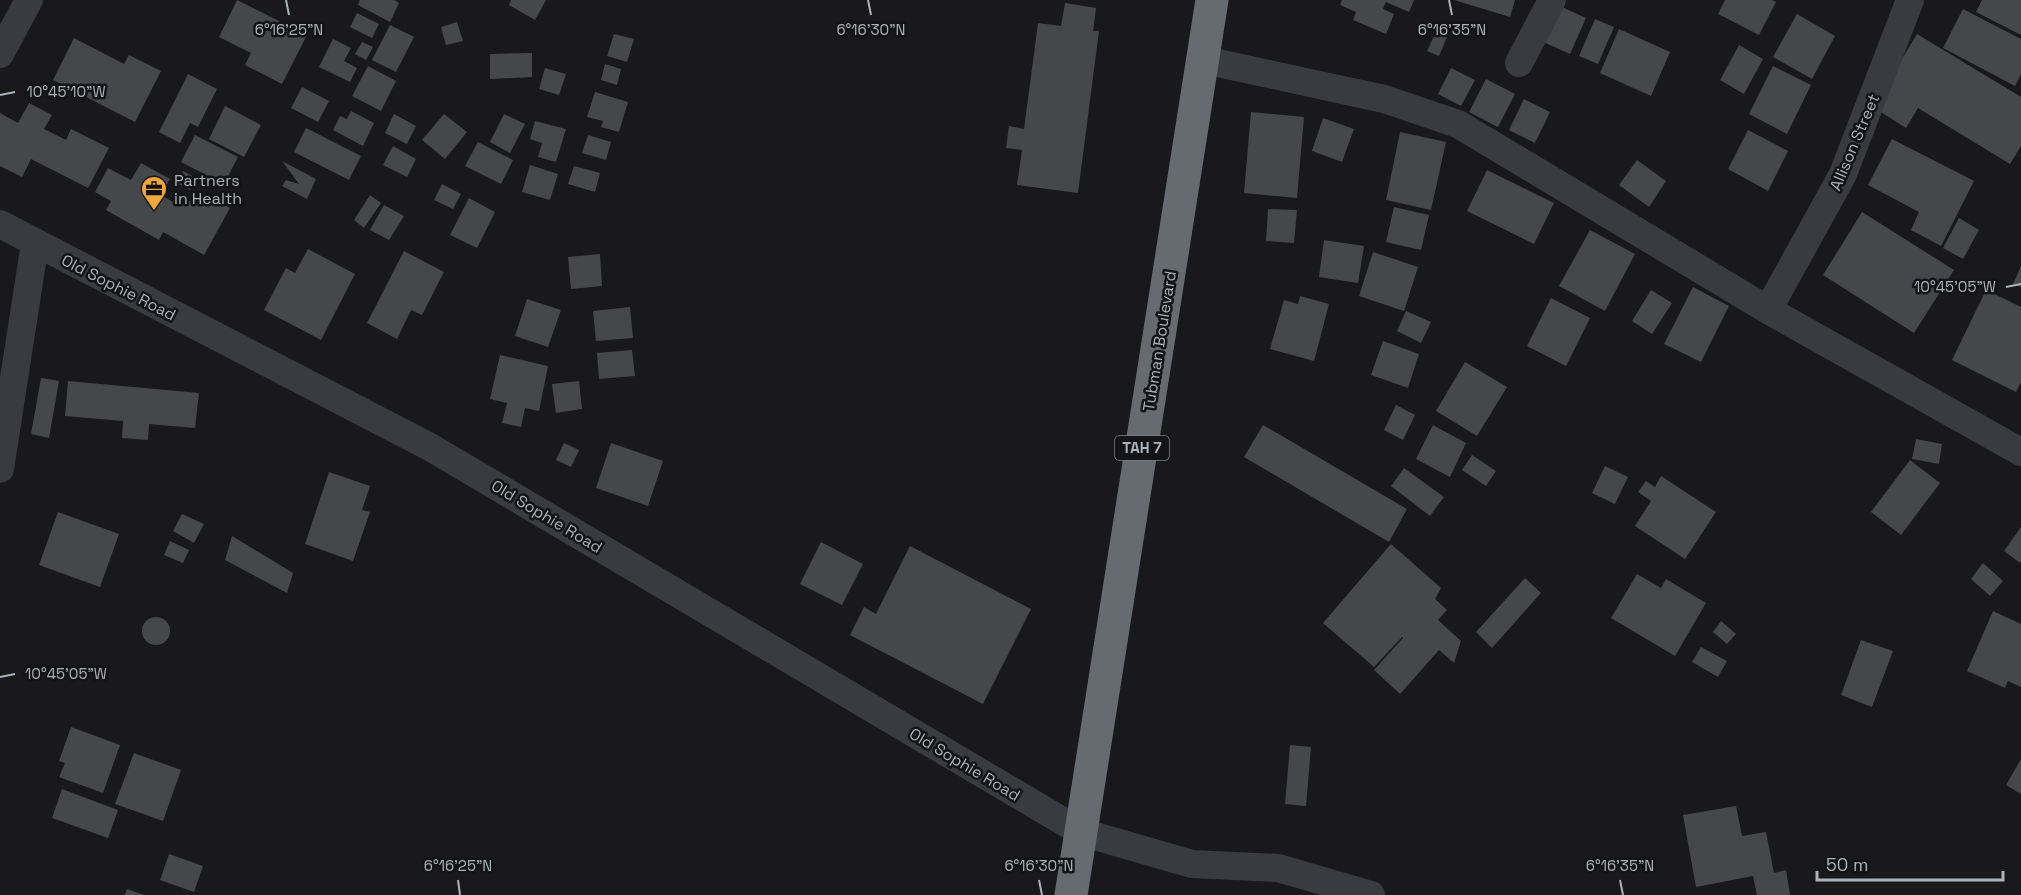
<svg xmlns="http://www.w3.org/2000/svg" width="2021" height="895" font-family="'Space Grotesk',sans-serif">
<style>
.building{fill:#46474b}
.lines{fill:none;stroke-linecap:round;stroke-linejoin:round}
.street{stroke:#3a3b40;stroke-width:28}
.highway{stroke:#666a71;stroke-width:33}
.ticks{fill:none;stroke:#acb1ba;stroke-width:2}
.labels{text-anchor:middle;stroke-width:5;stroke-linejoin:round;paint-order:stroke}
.shield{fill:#141416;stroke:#7e8289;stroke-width:1.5}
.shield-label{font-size:15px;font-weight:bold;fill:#acb1ba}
.street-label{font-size:16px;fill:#acb1ba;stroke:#141416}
.poi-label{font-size:16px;fill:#acb1ba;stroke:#141416;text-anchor:start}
.ticks-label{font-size:15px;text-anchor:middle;fill:#acb1ba;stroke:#141416;stroke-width:5;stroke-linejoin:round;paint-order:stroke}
</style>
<rect width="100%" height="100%" fill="#19191b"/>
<!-- building -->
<path class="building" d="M237 0 307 35 282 84 245 65 251 53 219 37Z
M360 0H394L399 3 390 22 358 5Z
M511 0H546L535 20 509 5Z
M1342 0H1414L1409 12 1386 2 1383 9 1394 14 1386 34 1353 20 1356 12 1340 5Z
M1454 0H1515L1510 17Z
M1725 0H1772L1776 2 1759 35 1718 14Z
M1982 0H2021V35L1976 12Z
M1065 3 1096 8 1093 31H1099L1078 193 1017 185 1022 150 1006 148 1009 126 1024 129 1038 23 1061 26Z
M1555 4 1586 18 1570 54 1539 40Z
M1963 9 2021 39V74L2015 86 1943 48Z
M357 13 379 24 372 38 350 27Z
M1797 14 1835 36 1812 79 1773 57Z
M1595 19 1614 27 1598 64 1579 56Z
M457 22 463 41 446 45 441 27Z
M390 25 414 37 396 72 372 60Z
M1619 29 1670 52 1651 96 1600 73Z
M1436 32 1447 37 1439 56 1427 51Z
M614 34 634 39 627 62 607 56Z
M1917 34 2021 97V146L2010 164 1918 108 1906 128 1873 107Z
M74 38 124 64 129 55 161 71 135 122 53 80Z
M333 39 351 48 344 61 357 68 350 82 319 67Z
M362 42 373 47 366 60 355 54Z
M1739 45 1763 59 1744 94 1720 80Z
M532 53V77L490 79V54Z
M605 64 621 69 617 85 601 80Z
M368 66 396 81 381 111 352 96Z
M1773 66 1811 85 1787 134 1749 114Z
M545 68 566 74 559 95 539 89Z
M1451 68 1475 80 1461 106 1438 94Z
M188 74 217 89 198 127 190 123 180 143 159 132Z
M1486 79 1515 94 1498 127 1469 112Z
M302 87 329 101 318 122 291 108Z
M595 92 628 102 619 132 601 127 603 121 587 117Z
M1524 99 1550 112 1535 143 1509 130Z
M29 103 52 115 44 129 66 140 71 129 109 148 88 188 31 159 22 177 0 166V113L18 123Z
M225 106 261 125 244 157 209 139Z
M351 111 374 123 363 146 333 130 340 116 347 119Z
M1251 112 1304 117 1297 198 1244 193Z
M394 114 416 126 407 144 385 133Z
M444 114 467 132 445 159 422 140Z
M504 114 525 124 510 153 490 142Z
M1323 118 1354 129 1342 162 1312 151Z
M535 121 566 129 556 162 538 157 542 143 530 139Z
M306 128 361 156 349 180 294 152Z
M1748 130 1788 151 1768 191 1728 169Z
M1400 132 1446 142 1431 210 1386 200Z
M195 135 238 157 224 184 181 162Z
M588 135 611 142 606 160 582 153Z
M1892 139 1974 181 1941 246 1911 230 1919 212 1868 185Z
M478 142 513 160 501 184 465 166Z
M393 146 416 159 407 177 383 165Z
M1637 160 1666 181 1649 207 1619 185Z
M282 161 316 179 307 199 282 186 286 180 299 184Z
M141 163 170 179 161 195 178 205 183 197 193 203 200 192 230 208 204 255 163 232 159 240 106 210 111 201 95 192 108 168 131 180Z
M530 165 558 174 550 200 522 192Z
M574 166 600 173 595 192 568 184Z
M1487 170 1554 203 1534 244 1467 211Z
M183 171 196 178 190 190 177 183Z
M442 184 461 194 453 209 434 200Z
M370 195 381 203 364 228 354 220Z
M469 198 495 212 477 248 450 235Z
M384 205 404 216 389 240 370 230Z
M1394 207 1429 215 1421 250 1386 242Z
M1268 209 1297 210 1294 243 1266 241Z
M1862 212 1954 270 1914 333 1823 275Z
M1959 218 1979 230 1963 259 1943 248Z
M1590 230 1635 254 1605 311 1559 286Z
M1324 240 1364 246 1358 283 1319 277Z
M308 249 355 274 321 340 264 310 286 268 295 273Z
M404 251 444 272 422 315 411 310 397 339 367 323Z
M1373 252 1418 267 1404 311 1359 296Z
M600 254 602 286 571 289 568 257Z
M2021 266V287L2013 284Z
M1693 287 1729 306 1701 362 1664 344Z
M1651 290 1672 303 1652 334 1632 321Z
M1986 290 2021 307V382L2016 392 1952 360Z
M1300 296 1329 304 1314 361 1270 349 1284 300 1298 304Z
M1551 298 1590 318 1566 366 1527 346Z
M527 299 561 310 548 347 515 336Z
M630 307 633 338 596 341 593 311Z
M1406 311 1431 322 1421 343 1397 331Z
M1383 341 1419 354 1408 388 1371 375Z
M632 350 635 376 599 379 597 353Z
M500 355 548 366 539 411 525 408 521 427 502 423 507 403 490 399Z
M1465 362 1507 387 1477 436 1436 411Z
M41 378 59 381 49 438 31 434Z
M68 381 199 393 195 428 149 424 148 440 122 438 123 421 65 416Z
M579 381 582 409 556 413 552 384Z
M1396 405 1415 415 1403 440 1384 430Z
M1263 425 1407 509 1389 542 1244 457Z
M1433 425 1466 443 1450 477 1416 459Z
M1916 439 1942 444 1939 464 1912 459Z
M564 443 579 450 571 467 556 460Z
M611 443 663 461 648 506 596 488Z
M1472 455 1496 471 1486 486 1462 470Z
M1910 460 1940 483 1901 535 1871 512Z
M1605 466 1628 477 1615 504 1592 493Z
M1404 468 1444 497 1430 516 1391 486Z
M329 472 370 486 362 510 370 512 353 561 305 544Z
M1661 476 1716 512 1685 559 1635 526 1651 501 1638 492 1646 481 1655 487Z
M58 512 119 534 100 587 39 565Z
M182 514 204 524 194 543 173 531Z
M2021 527V561L2020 563 2004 551Z
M232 536 293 573 287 593 225 560Z
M170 541 189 550 183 563 164 555Z
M821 542 863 564 842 605 800 584Z
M1391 544 1441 588 1435 599 1447 610 1438 620 1461 641 1454 663 1439 650 1400 694 1374 670 1403 638 1402 637 1374 667 1323 623Z
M910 546 1031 609 983 704 850 635 864 607 876 614Z
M1983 563 2003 581 1990 596 1971 579Z
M1637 574 1661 588 1666 579 1706 603 1675 656 1611 618Z
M1525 578 1541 593 1492 648 1476 632Z
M1993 611 2021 624V687L2008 681 2005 688 1967 671Z
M142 631a14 14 0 1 1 28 0a14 14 0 1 1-28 0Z
M1721 621 1736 634 1727 644 1713 632Z
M1861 640 1893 651 1872 707 1841 695Z
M1701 647 1727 661 1718 677 1692 662Z
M71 727 120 745 103 793 59 777 65 763 59 761Z
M1290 745 1311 747 1306 806 1285 804Z
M134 753 181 770 163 821 115 804Z
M2021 759V794L2006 785Z
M62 789 118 810 108 838 52 818Z
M1736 806 1742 836 1766 832 1774 873 1786 870 1790 895H1757L1753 876 1696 887 1683 815Z
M169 854 203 866 194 892 160 880Z
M127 889 144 895H125Z"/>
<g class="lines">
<!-- street -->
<path class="street" d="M0 54 29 0
M1204 60 1384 99 1458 124 1768 310 2021 452
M1519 63 1552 0
M0 224 430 447 1081 832 1192 864 1278 868 1371 895
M1768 310 1843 174 1910 0
M0 469 35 243"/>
<!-- highway -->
<path class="highway" d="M1071 895 1212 0"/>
</g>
<!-- ticks -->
<path class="ticks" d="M286 0 289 15M868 0 871 15M1449 0 1452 15M0 95 15 92M2006 287 2021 284M0 677 15 674M458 880 460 895M1039 880 1042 895M1620 880 1623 895"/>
<!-- icons -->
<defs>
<symbol id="office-pin" viewBox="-11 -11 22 30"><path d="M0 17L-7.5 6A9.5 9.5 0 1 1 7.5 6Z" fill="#efa73d" stroke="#141416"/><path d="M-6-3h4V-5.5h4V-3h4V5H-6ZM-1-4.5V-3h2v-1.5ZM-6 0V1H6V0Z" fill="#111"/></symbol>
</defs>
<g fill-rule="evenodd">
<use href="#office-pin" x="139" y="174" width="30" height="40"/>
</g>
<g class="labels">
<!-- shield labels -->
<rect class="shield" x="1115" y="436" width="54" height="24" rx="4.5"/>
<g class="shield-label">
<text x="1142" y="453">TAH 7</text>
</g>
<!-- street labels -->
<g class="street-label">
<text transform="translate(1854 142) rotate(-67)" y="6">Allison Street</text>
<text transform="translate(119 287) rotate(27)" y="6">Old Sophie Road</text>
<text transform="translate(1159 341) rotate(-81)" y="6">Tubman Boulevard</text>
<text transform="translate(547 516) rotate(31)" y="6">Old Sophie Road</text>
<text transform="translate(965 764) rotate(31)" y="6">Old Sophie Road</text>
</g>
<!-- poi labels -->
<g class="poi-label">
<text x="174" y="186">Partners<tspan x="174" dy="18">in Health</tspan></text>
</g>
</g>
<g class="ticks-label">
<text x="289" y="35">6°16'25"N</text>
<text x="871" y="35">6°16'30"N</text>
<text x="1452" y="35">6°16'35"N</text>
<text x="66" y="97">10°45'10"W</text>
<text x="1955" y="292">10°45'05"W</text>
<text x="66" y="679">10°45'05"W</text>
<text x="458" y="871">6°16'25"N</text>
<text x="1039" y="871">6°16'30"N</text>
<text x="1620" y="871">6°16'35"N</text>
</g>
<!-- scale -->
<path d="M1817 871v9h186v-9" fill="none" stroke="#acb1ba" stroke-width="3"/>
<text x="1826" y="871" font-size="18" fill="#acb1ba" stroke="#141416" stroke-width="4.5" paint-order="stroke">50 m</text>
</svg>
